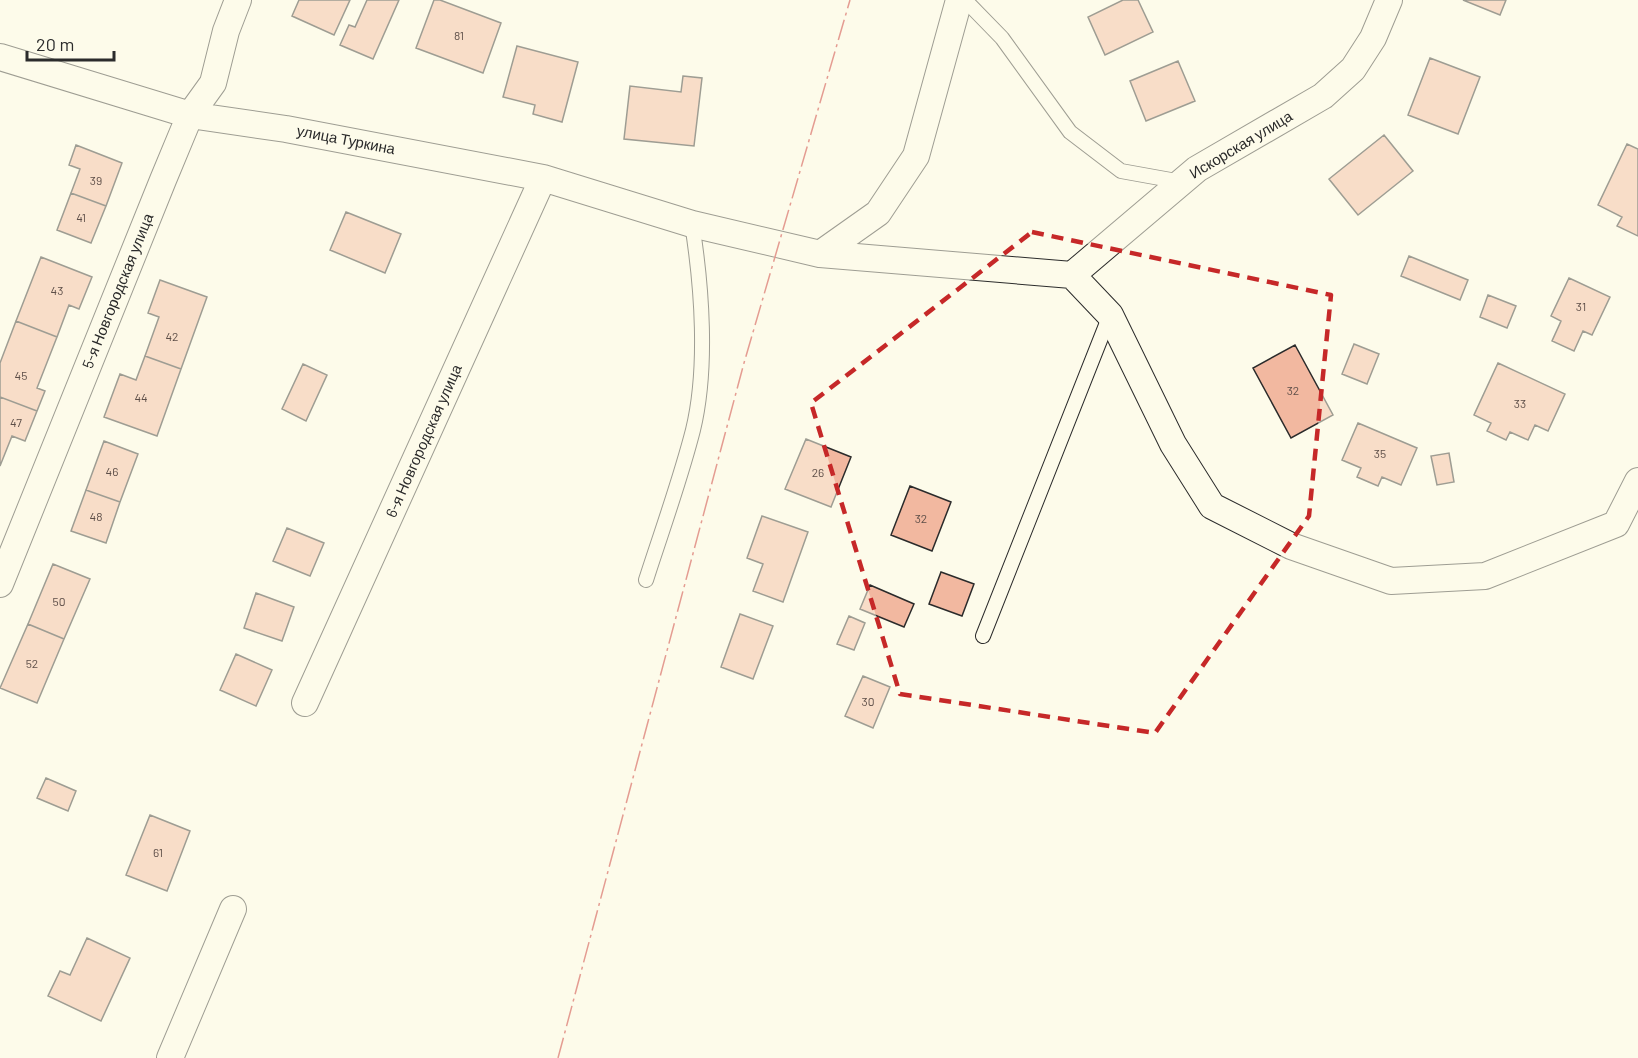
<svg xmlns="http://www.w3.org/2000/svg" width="1638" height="1058" font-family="Barlow,sans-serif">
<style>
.building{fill:#f2b8a0;stroke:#2b2b2b;stroke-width:1.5}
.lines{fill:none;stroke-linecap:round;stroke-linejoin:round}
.lane-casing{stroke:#2b2b2b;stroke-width:16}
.street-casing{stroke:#2b2b2b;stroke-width:28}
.lane{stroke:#fdfbea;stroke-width:14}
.street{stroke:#fdfbea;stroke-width:26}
.power{stroke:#c62828;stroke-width:1.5;stroke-dasharray:21 4.5 3 4.5;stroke-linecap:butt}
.marked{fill:none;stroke:#c62828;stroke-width:4.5;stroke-dasharray:12 8;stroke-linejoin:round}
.labels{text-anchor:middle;stroke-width:4.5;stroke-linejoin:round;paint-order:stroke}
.number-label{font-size:12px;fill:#5d4e48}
.street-label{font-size:15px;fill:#2b2b2b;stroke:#fdfbea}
</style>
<rect width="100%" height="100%" fill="#fdfbea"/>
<!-- building -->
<path class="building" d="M299 0H350L334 35 292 16Z
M367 0H399L373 59 340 45 349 25 355 27Z
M434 0H440L501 23 483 73 416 48Z
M1123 0H1138L1153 32 1105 55 1088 17Z
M1463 0H1506L1500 15Z
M517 46 578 62 562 122 533 114 535 105 503 97Z
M1430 58 1480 77 1458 134 1408 115Z
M1178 61 1195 101 1146 121 1130 81Z
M683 76 702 78 694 146 624 139 630 86 681 92Z
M1384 135 1413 171 1358 215 1329 179Z
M1627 144 1638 149V236L1617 226 1622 217 1598 205Z
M76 145 122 163 106 206 71 193 80 169 69 165Z
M71 193 106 206 91 243 57 230Z
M346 212 401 234 385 273 330 250Z
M1409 256 1468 280 1460 300 1401 276Z
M41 257 92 277 79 309 69 305 57 337 16 321Z
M1569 278 1610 297 1592 335 1583 331 1574 351 1552 341 1561 321 1551 316Z
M160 280 207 297 181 369 145 356 159 317 148 313Z
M1488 295 1516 306 1507 328 1480 317Z
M16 321 57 337 37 388 45 391 37 411 0 397V363Z
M1354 344 1379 354 1367 384 1342 374Z
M1295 345 1333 415 1291 438 1253 368Z
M145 356 181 369 157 436 104 417 120 374 136 380Z
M1498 363 1565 394 1548 431 1535 425 1528 440 1510 432 1506 440 1487 431 1491 423 1474 415Z
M303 364 327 375 306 421 282 409Z
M0 397 37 411 25 441 12 436 0 466Z
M1358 423 1417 448 1401 485 1382 477 1378 486 1357 477 1361 468 1342 460Z
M806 439 851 457 831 507 785 489Z
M104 441 138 454 120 502 86 490Z
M1449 453 1454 482 1437 485 1431 456Z
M910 486 951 502 932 551 891 535Z
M86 490 120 502 106 543 71 531Z
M762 516 808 532 783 602 753 591 763 564 747 558Z
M287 528 324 543 310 576 273 561Z
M53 564 90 579 64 639 28 624Z
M941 572 974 584 962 616 929 604Z
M870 585 914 604 904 627 860 609Z
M256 593 294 607 282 641 244 628Z
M740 614 773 626 753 679 721 667Z
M849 616 865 623 854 650 837 644Z
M28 624 64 639 37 703 0 688Z
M236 654 272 670 256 706 220 690Z
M863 676 890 687 873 728 845 716Z
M46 778 76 791 68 811 37 798Z
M150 815 190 831 167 891 126 875Z
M87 938 130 958 101 1021 48 996 60 971 70 975Z"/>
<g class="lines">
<defs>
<path id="lane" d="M965 0 1002 38 1070 132 1121 171 1182 182
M646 580C662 530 680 481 693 430 708 368 702 287 692 224
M983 636 1110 315"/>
<path id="street" d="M0 57 190 115 286 129 543 178 692 224 820 254 1072 275 1110 315 1173 444 1212 506 1291 546 1391 581 1485 576 1616 524 1638 481
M820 254 878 213 916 156 959 0
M1072 275 1197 169 1323 96 1353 69 1373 38 1389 0
M0 584 163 180 190 115 213 83 226 31 238 0
M305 703 543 178
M170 1058 233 909"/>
</defs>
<!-- lane casing -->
<use href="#lane" class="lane-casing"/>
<!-- street casing -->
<use href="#street" class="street-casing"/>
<!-- lane -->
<use href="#lane" class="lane"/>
<!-- street -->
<use href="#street" class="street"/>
<!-- power -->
<path class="power" d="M558 1058 744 363 850 0"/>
</g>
<!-- marked area -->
<path d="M0 0H1638V1058H0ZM1032 232 1331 295 1309 516 1155 733 900 694 811 403Z" fill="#fdfbea" fill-opacity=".55" fill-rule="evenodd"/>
<path class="marked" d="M1032 232 1331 295 1309 516 1155 733 900 694 811 403Z"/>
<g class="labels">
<!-- number labels -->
<g class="number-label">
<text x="459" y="40">81</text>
<text x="96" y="185">39</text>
<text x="81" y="222">41</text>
<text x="57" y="295">43</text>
<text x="1581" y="311">31</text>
<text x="172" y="341">42</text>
<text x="21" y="380">45</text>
<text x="1293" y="395">32</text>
<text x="141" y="402">44</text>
<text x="1520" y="408">33</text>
<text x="16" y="427">47</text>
<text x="1380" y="458">35</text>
<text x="112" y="476">46</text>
<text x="818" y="477">26</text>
<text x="96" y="521">48</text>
<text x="921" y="523">32</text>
<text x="59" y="606">50</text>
<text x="32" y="668">52</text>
<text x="868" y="706">30</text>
<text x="158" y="857">61</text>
</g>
<!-- street labels -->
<g class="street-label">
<text transform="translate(346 140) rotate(11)" y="5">улица Туркина</text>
<text transform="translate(1241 145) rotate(-31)" y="5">Искорская улица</text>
<text transform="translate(118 291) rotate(-68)" y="5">5-я Новгородская улица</text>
<text transform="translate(424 441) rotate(-66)" y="5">6-я Новгородская улица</text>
</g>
</g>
<!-- scale -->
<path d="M27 51v9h87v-9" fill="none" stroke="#2b2b2b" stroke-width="3"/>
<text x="36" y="51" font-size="18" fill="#2b2b2b" stroke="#fdfbea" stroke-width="4.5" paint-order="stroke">20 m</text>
</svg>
